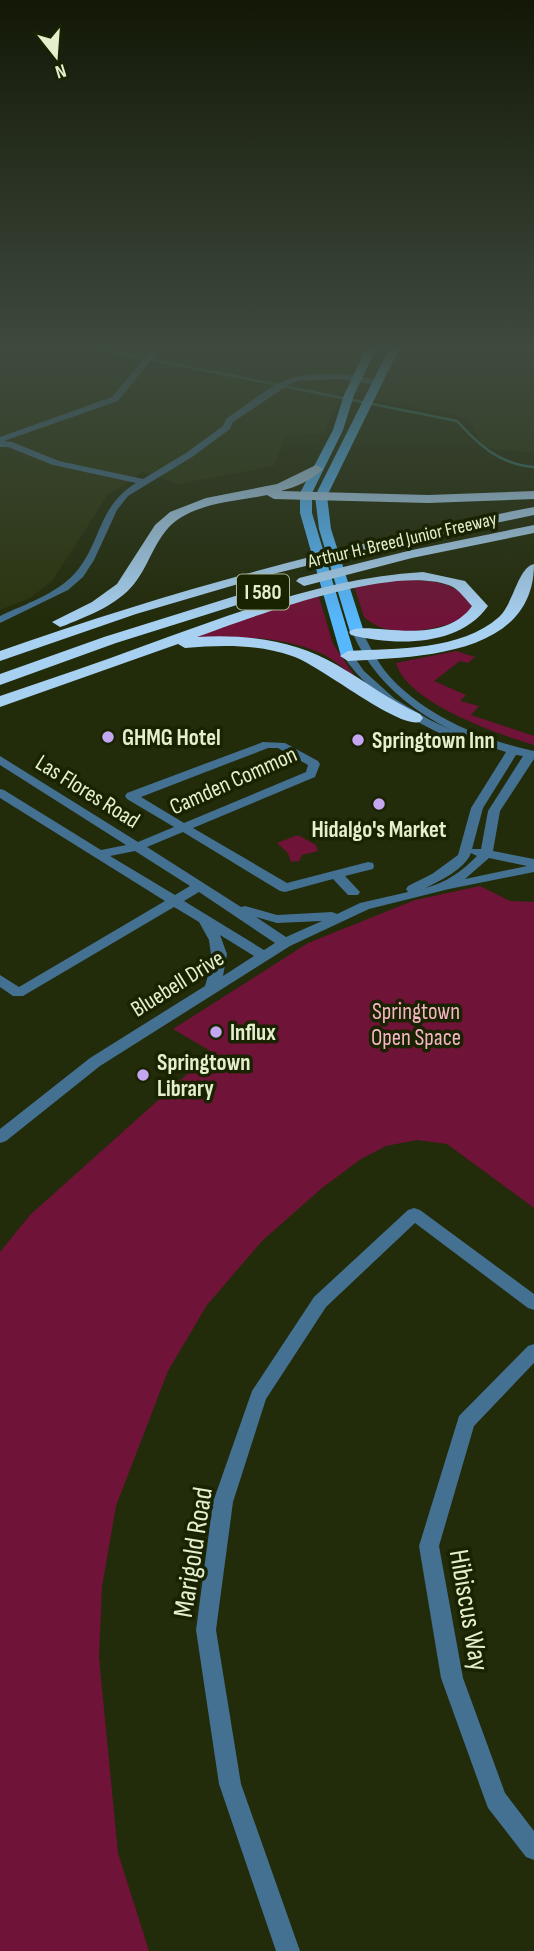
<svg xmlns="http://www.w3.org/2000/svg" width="534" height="1951" font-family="'Sofia Sans Condensed',sans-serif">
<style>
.built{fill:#2b350f}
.green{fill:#701338}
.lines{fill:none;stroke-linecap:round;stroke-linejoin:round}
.stream{stroke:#37736a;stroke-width:2.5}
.minor{fill:#447091;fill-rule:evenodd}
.major{fill:#57b8fe;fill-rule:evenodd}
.highway{fill:#a7d0f1;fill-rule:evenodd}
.poi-dot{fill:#c5a7f1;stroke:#192201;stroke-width:2.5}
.labels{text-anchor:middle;stroke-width:7;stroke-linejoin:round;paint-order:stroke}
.far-street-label{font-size:19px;fill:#e4efce;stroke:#192201}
.shield{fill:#192201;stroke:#a7b290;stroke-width:2}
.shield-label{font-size:21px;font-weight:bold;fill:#e4efce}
.poi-label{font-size:23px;font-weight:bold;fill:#e4efce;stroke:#192201;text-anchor:start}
.street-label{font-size:23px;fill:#e4efce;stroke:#192201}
.park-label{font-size:23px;fill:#f4b5c4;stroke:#192201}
.near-street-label{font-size:28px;fill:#e4efce;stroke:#192201}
</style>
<rect width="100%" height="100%" fill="#222b0a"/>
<!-- built -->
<path class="built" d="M0 349H73L150 370 167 349H534V453L483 448 473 426 467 420 456 415 340 393 324 434 286 435 274 466 179 484 143 472 107 496 52 581 30 598 0 610Z"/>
<!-- green -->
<path class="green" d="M397 580C431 580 448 580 475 602L468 618C436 629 391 642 364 617L354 586Z
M318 594 333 644 358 681C346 670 333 658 318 652 270 632 215 636 166 645Z
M456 651 475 657 468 663 460 661 434 681 466 695 460 701 479 706 471 715 534 736V745C498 734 407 703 396 663Z
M298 835 316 845 318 851 302 855 299 861 291 862 288 853 277 843Z
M480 886 510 901 534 902V1208L447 1144 417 1140 386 1146 361 1159 322 1188 262 1241 207 1305 168 1371 116 1506 102 1587 99 1657 118 1853 149 1951H0V1252L30 1215 212 1052 173 1029 308 943 415 900Z"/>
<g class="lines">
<!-- stream -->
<path class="stream" d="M99 349 457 421C480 446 499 464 534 467"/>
<!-- minor -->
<path class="minor" d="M152 349H160L118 401 4 441 12 442 59 461 143 479 186 453 223 426 226 419C245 406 265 389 286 380 305 371 365 373 383 383L379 385 338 379 297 381 290 384 233 422 230 429 192 457 128 496 117 510 94 560 83 577 68 590 0 623V616C25 604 57 594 76 572 101 543 98 506 136 483L53 465 8 447H0V437L112 397Z
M357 629 361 630C369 644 375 658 385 671 420 714 482 740 534 751V759L500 811 493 851 534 859V872L449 889 369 909 290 946 100 1066 6 1141 0 1143V1129L90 1058 205 986 212 962 209 940 199 922 174 907 23 996H13L0 987V975L19 987 165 901 0 798V789L4 790 101 850 126 845 0 765V756L138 842 174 827 127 799 125 796 127 793 263 742 285 743 318 761 320 764 315 777 193 828 287 883 368 862 373 863 374 866 373 869 345 876 360 892 358 895H348L333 879 285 892 280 891 183 832 147 847 241 907 245 906 277 915 332 912 337 914 360 903 408 892 406 889 408 886 432 874 458 855 471 808 506 752C441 731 380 697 352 632ZM268 748H278L308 765 306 772 184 823 141 797ZM516 755 523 756 488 811 481 849H472L483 808ZM135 851 190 886 175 895 110 856ZM471 853 477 856C462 871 446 883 425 888 440 881 465 869 471 853ZM489 858 527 866 465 879ZM199 892 275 943 264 950 184 901ZM256 917 277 923 322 921 286 937ZM220 935 254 956 223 976 227 954Z
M348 653 352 654 364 671 395 699 430 720 489 748 483 752 479 750C425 729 377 704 343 656Z
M414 1208 420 1210 534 1294V1310L528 1308 415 1223 326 1307 266 1399 233 1502 216 1630 241 1784 300 1951H276L219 1784 196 1630 213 1502 252 1391 314 1297 408 1210Z
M534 1344V1363L474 1426 439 1546 463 1678 505 1793 534 1831V1860L526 1857 488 1808 485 1800 441 1678 419 1546 459 1416 528 1346Z"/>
<!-- major -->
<path class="major" d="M366 349H376L354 395 343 430 312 493V513L355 656 348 660 341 656 300 513V493L333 430 344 395Z
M389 349H399L327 496 331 529 364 632 357 636 350 632 319 529 315 496Z"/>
<!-- highway -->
<path class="highway" d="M316 465 323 469C312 480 296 487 281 491L428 495 534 491V499L428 503 274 499 267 495C238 501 206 502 180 518 156 533 151 563 134 584 117 605 90 615 66 625L60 627 52 622 92 602 117 584 155 525 170 512 206 498 277 484Z
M534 507V515L399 543 269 575 136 614 0 661V651C175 589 352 542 534 507Z
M534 525V533L412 558 304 586 296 581 299 578 412 550Z
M534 564C534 657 416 657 348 661L340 656 348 651C396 648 461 651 499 617 513 605 518 567 534 564Z
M423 572 465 581 488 606C459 647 396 646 351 635L349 632C363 618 440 651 472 606 467 601 460 591 453 587 399 561 252 617 197 637 245 634 295 640 337 665 365 681 390 701 420 714L423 718 420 722C396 728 322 666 292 656 258 644 221 645 185 648L178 644 0 707V696C49 679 98 663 146 645 237 612 326 578 423 572Z
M267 586 272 588 275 591 272 594 116 643 0 685V674L104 637Z"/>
</g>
<!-- sky -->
<linearGradient id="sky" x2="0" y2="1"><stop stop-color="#131806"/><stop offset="0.56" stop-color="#3e4a3e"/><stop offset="1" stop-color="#3e4a3e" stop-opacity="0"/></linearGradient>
<rect width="534" height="622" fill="url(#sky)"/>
<!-- markers -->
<g class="poi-dot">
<circle cx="108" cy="737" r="7"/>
<circle cx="358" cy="740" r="7"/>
<circle cx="379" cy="804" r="7"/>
<circle cx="216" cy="1032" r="7"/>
<circle cx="143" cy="1075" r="7"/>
</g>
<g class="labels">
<!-- far-street labels -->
<g class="far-street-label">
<text transform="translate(402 539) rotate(-13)" y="7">Arthur H. Breed Junior Freeway</text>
</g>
<!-- shield labels -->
<rect class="shield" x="237" y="574.5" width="52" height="35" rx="5"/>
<g class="shield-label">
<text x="263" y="599">I 580</text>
</g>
<!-- poi labels -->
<g class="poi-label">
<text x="122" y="745">GHMG Hotel</text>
<text x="372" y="748">Springtown Inn</text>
<text x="379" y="837" text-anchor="middle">Hidalgo's Market</text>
<text x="230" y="1040">Influx</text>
<text x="157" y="1070">Springtown<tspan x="157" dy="26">Library</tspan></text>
</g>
<!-- street labels -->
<g class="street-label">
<text transform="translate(233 780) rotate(-24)" y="8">Camden Common</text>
<text transform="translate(88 791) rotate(32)" y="8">Las Flores Road</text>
<text transform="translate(177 983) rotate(-32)" y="8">Bluebell Drive</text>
</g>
<!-- park labels -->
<g class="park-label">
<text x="416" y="1019">Springtown<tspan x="416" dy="26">Open Space</tspan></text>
</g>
<!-- near-street labels -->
<g class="near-street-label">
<text transform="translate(192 1552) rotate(-81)" y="10">Marigold Road</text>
<text transform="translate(470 1610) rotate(80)" y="10">Hibiscus Way</text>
</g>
</g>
<!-- north arrow -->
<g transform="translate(56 56) rotate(163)" stroke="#192201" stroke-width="5" paint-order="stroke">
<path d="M0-5L12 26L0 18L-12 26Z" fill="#e4efce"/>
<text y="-10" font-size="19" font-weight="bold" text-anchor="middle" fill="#e4efce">N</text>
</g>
</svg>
